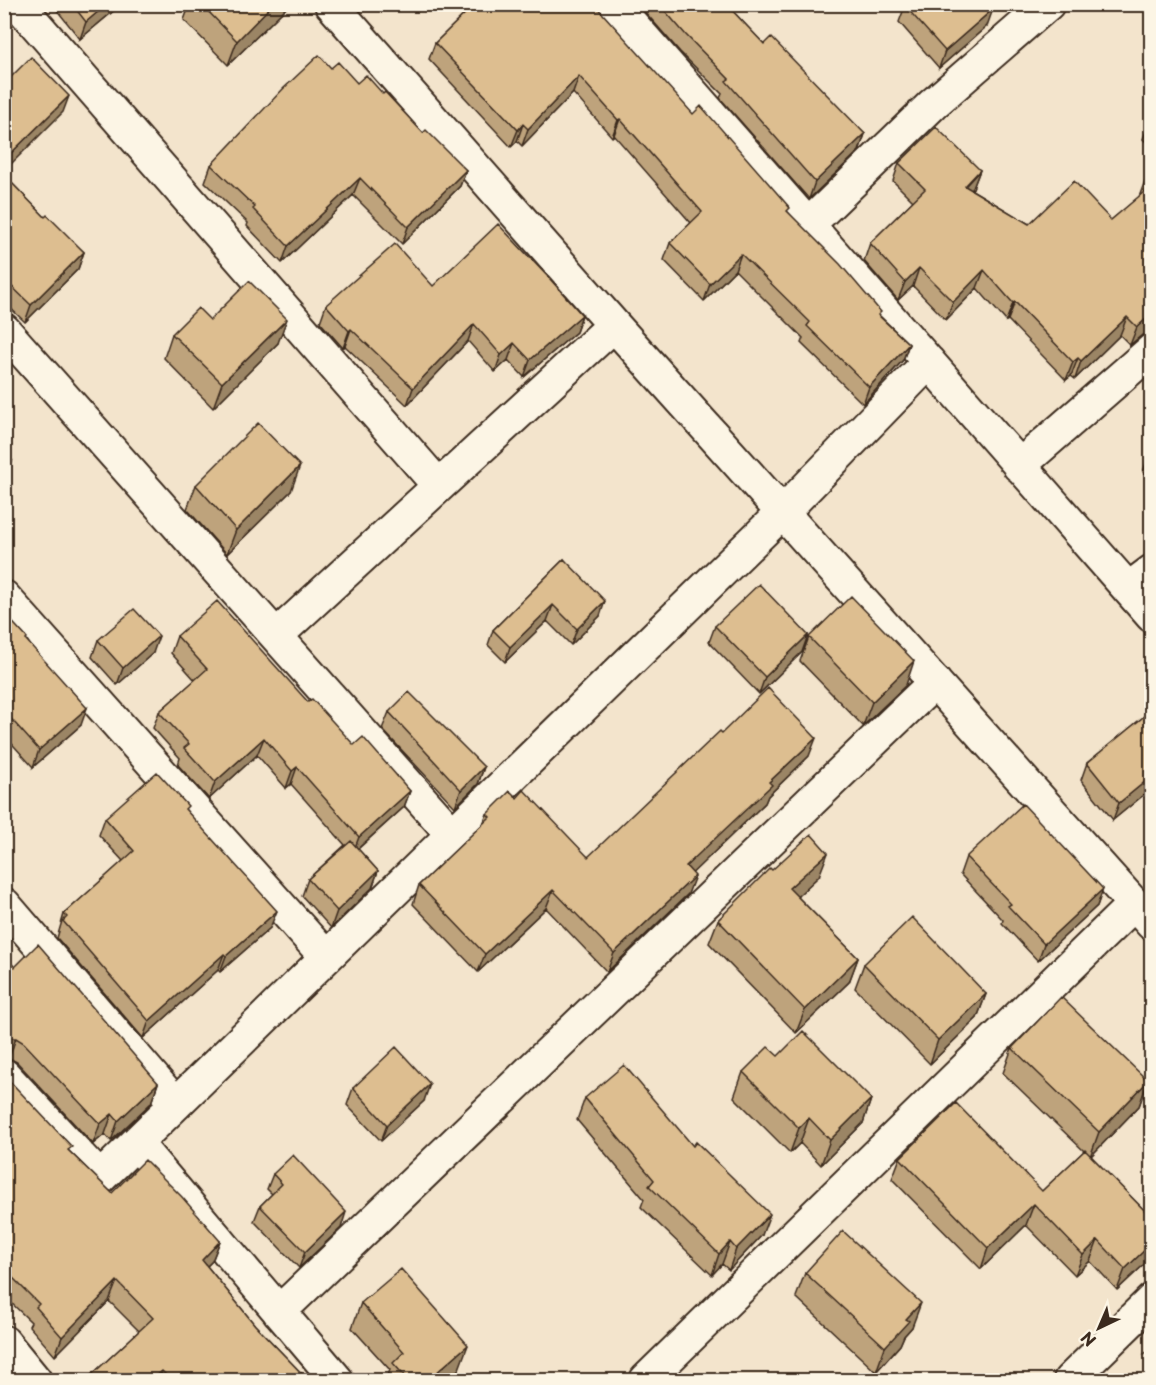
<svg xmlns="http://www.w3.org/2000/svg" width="1156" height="1385" font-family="'Playpen Sans',sans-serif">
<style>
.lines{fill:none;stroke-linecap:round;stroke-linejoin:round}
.minor-casing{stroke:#3b2a1e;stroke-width:36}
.path{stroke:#3b2a1e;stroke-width:4;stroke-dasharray:1.5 4.5;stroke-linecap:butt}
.minor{stroke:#fcf5e5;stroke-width:32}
.wall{fill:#bea37c;stroke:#3b2a1e;stroke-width:1.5}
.shaded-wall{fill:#9b8565;stroke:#3b2a1e;stroke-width:1.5}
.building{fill:#ddbe90;stroke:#3b2a1e;stroke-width:1.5}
</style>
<rect width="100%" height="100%" fill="#f3e4cc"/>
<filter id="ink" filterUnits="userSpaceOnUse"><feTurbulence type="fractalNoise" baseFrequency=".0167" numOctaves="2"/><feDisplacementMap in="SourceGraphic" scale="12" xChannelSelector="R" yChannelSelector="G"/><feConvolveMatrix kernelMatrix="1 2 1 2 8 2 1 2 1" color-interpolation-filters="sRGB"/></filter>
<g filter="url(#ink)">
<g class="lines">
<defs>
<path id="minor" d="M18 4 439 486
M331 4 614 325 1152 924
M614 4 1152 616
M808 225 933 104 1048 4
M4 330 452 834
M1019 466 1152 350
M1128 589 1152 571
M4 597 326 957
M276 636 614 325
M4 904 176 1104
M4 1075 100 1178 782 513 929 362
M136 1143 337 1380
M279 1312 935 682
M4 1342 35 1380
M646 1380 1134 904
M1070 1380 1152 1300"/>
</defs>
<!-- minor casing -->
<use href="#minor" class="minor-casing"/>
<!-- path -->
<path class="path" d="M1144 1353 1152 1361"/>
<!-- minor -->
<use href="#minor" class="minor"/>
</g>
<!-- wall -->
<path class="wall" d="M52 4H118L117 8 80 39Z
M190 4H288L287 7 228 65 184 20Z
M475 4 693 114 788 212 880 316 909 344 903 360 863 404 801 343 803 338 735 270 704 301 664 260 670 243 691 223 614 135 612 137 573 93 522 146 517 141 511 147 429 59 435 43Z
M638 4H726L764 44 865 134 859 151 809 199 720 98 722 94 680 52Z
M905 6 987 26 939 68 899 22Z
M331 68 357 83 383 94 423 133 466 170 460 186 402 244 353 195 282 263 247 226 248 223 205 182 211 165Z
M1152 119V148L1143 139 1150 121Z
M899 163 980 170 973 188 972 190 1029 224 1111 220 1139 197 1145 181 1152 175V332L1141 336 1130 345 1120 335 1075 379 1071 376 1066 380 1008 320 1006 321 977 288 946 320 913 286 898 300 864 261 870 243 913 201 893 181Z
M4 175 45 217 84 252 78 269 25 322 4 302Z
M433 286 582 315 576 332 524 377 508 360 495 372 468 341 407 405 345 346 343 348 320 322 326 305Z
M210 320 278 343 213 408 164 358 172 334Z
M1152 452V480L1143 472 1149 455Z
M196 485 291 491 227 554 187 509Z
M564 559 600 616 571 645 547 621 505 662 488 645 493 630Z
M4 613 27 640 81 725 33 767 4 735Z
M715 626 808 635 802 652 759 694 709 642Z
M177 636 308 702 354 745 410 791 404 807 358 849 378 871 372 888 331 928 302 896 308 879 345 845 291 784 286 788 257 755 209 799 178 765 180 758 153 728 159 712 195 680 171 653Z
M809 637 906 685 863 726 800 661Z
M98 640 153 653 117 685 92 657Z
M1152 708V788L1113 820 1081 780 1087 763 1142 718Z
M389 712 484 767 478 784 455 807 382 729Z
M809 756 768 796 765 803 692 873 688 894 607 972 546 908 478 972 413 904 419 885 483 824 487 814 517 798 588 857Z
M186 810 270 928 220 972 218 970 143 1038 57 938 64 914 123 861 99 835 105 818Z
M966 857 1103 889 1097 906 1038 961 1002 923 1003 920 960 874Z
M772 870 819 876 797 896 858 958 849 982 796 1033 709 943 718 920Z
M864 964 986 994 977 1018 930 1064 855 988Z
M15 967 158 1083 151 1103 111 1141 105 1134 93 1144 17 1062 9 1058Z
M1012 1048 1148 1081 1139 1106 1091 1156 1152 1218V1257L1117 1290 1090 1261 1075 1275 1026 1225 981 1269 892 1179 900 1158 1042 1191 1084 1151 1003 1073Z
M778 1056 871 1099 863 1123 821 1165 800 1143 790 1153 734 1097 743 1072Z
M4 1075 70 1152 112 1193 220 1241 212 1261 207 1266 255 1325 308 1380H86L139 1331 109 1301 55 1356 29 1326 31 1322 4 1296Z
M353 1088 424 1101 381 1141 347 1105Z
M585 1098 762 1235 729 1270 722 1264 712 1275 641 1207 644 1199 577 1120Z
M273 1174 341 1228 299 1268 254 1221 260 1206 272 1194 267 1189Z
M805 1273 912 1327 904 1336 900 1345 876 1372 796 1297Z
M361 1303 459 1369 446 1380H386L390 1370 352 1328Z"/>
<!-- shaded-wall -->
<path class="shaded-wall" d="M107 4H118L117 8 80 39 86 22Z
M273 4H288L287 7 228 65 237 41Z
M993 9 987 26 939 68 945 51Z
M579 76 573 93 522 146 528 129Z
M69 96 63 112 4 171V160Z
M620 119 614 135 612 137 618 120Z
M523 124 517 141 511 147 518 130Z
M865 134 859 151 809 199 815 182Z
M466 170 460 186 402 244 408 227Z
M980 170 973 188 958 204 965 186Z
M360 178 353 195 282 263 288 246Z
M84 252 78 269 25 322 31 305Z
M741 254 735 270 704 301 710 284Z
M919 268 913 286 898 300 905 282Z
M984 270 977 288 946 320 953 302Z
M1015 302 1008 320 1006 321 1013 303Z
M582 315 576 332 524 377 530 360Z
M1127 317 1120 335 1075 379 1081 361Z
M1152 317V332L1141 336 1130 345 1137 327 1147 318Z
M287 319 278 343 213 408 222 383Z
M474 324 468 341 407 405 413 388Z
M351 329 345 346 343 348 349 331Z
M514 343 508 360 495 372 501 355Z
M909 344 903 360 863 404 869 387Z
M1078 358 1071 376 1066 380 1073 362Z
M12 462 6 479 4 480V469Z
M300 466 291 491 227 554 236 530Z
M605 601 600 616 571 645 577 629Z
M553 605 547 621 505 662 510 647Z
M808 635 802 652 759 694 765 677Z
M159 636 153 653 117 685 123 668Z
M914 661 906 685 863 726 872 702Z
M87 708 81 725 33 767 39 750Z
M264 738 257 755 209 799 215 782Z
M816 738 809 756 768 796 765 803 680 885 686 866 769 782Z
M297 767 291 784 286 788 292 771Z
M484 767 478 784 455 807 461 790Z
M1152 776V788L1113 820 1119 803Z
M410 791 404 807 353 853 359 837Z
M828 853 819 876 781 912 789 888Z
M378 871 372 888 331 928 337 911Z
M695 876 688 894 607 972 614 953Z
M1103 889 1097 906 1038 961 1044 944Z
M553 890 546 908 478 972 485 954Z
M277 911 270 928 220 972 226 956Z
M224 954 218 970 143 1038 149 1021Z
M858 958 849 982 796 1033 805 1010Z
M986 994 977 1018 930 1064 938 1040Z
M6 1038H16L9 1058H4V1039Z
M1148 1081 1139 1106 1090 1157 1099 1132Z
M158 1083 151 1103 111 1141 118 1121Z
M430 1084 424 1101 381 1141 387 1125Z
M871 1099 863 1123 821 1165 830 1140Z
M112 1114 105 1134 93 1144 100 1124Z
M809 1118 800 1143 790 1153 799 1128Z
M1034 1204 1026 1225 981 1269 988 1248Z
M346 1212 341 1228 299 1268 305 1252Z
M770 1214 762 1235 729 1270 736 1249Z
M1098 1240 1090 1261 1075 1275 1083 1255Z
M220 1241 212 1261 194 1279 202 1260Z
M730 1242 722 1264 712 1275 719 1254Z
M1152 1243V1257L1117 1290 1125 1269Z
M117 1281 109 1301 55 1356 62 1337Z
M921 1303 912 1327 904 1336 900 1345 876 1372 885 1347 906 1319Z
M468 1345 459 1369 446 1380H428Z
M162 1371 159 1380H152Z"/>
<!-- building -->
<path class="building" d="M72 4H107L86 22Z
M201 4H273L237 41Z
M475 4H594L693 114 701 106 790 208 787 211 840 264 881 312 878 315 909 344 869 387 807 326 810 322 741 254 710 284 670 243 702 212 620 119 618 120 579 76 528 129 523 124 518 130 435 43Z
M659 4H726L764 44 771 37 865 134 815 182 726 81 729 79 686 35Z
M906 4H990L993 9 945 51 905 6Z
M319 55 331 68 338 62 357 83 366 75 383 94 385 92 423 133 426 130 466 170 408 227 360 178 288 246 253 209 255 207 211 165 283 89Z
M31 57 69 96 4 160V84Z
M936 127 980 170 965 186 1029 224 1074 181 1111 220 1150 187 1145 181 1152 175V317L1147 318 1137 327 1127 317 1081 361 1078 358 1073 362 1015 302 1013 303 984 270 953 302 919 268 905 282 870 243 925 189 899 163Z
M4 175 45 217 47 215 84 252 31 305 4 279Z
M498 224 550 279 582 315 530 360 514 343 501 355 474 324 413 388 351 329 349 331 326 305 395 244 433 286Z
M249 281 287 319 222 383 172 334 198 308 210 320Z
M258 423 300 466 236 530 196 485Z
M4 455 12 462 4 469Z
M564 559 605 601 577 629 553 605 510 647 493 630Z
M759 584 808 635 765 677 715 626Z
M851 596 914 661 872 702 809 637Z
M217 601 308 702 312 699 354 745 363 737 410 791 359 837 297 767 292 771 264 738 215 782 184 748 189 744 159 712 207 669 177 636Z
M134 609 159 636 123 668 98 640Z
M4 613 27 638 26 640 87 708 39 750 4 711Z
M768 688 816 738 769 782 772 785 686 866 695 876 614 953 553 890 485 954 419 885 490 817 487 814 510 791 517 798 524 790 588 857 720 731 722 733Z
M409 692 484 767 461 790 389 712Z
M1152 708V776L1119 803 1087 763 1142 718Z
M157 772 188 806 185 809 277 911 226 956 224 954 149 1021 63 921 67 917 64 914 134 851 105 818Z
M1023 804 1103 889 1044 944 1008 906 1011 904 966 857Z
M811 834 828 853 789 888 858 958 805 1010 718 920 770 868 772 870Z
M351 841 378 871 337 911 308 879Z
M912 917 986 994 938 1040 864 964Z
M38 944 158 1083 118 1121 112 1114 100 1124 24 1043 16 1038H6L4 1039V956L15 967Z
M1061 997 1148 1081 1099 1132 1012 1048Z
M803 1031 871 1099 830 1140 809 1118 799 1128 743 1072 768 1047 778 1056Z
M396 1047 430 1084 387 1125 353 1088Z
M624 1065 693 1146 696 1142 770 1214 736 1249 730 1242 719 1254 649 1186 654 1180 585 1098Z
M4 1075 72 1147 68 1150 112 1193 145 1160 182 1197 220 1241 202 1260 255 1325 308 1380H171L162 1371 152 1380H86L153 1318 117 1281 62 1337 36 1307 39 1304 4 1269Z
M956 1103 1042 1191 1085 1150 1152 1218V1243L1125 1269 1098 1240 1083 1255 1034 1204 988 1248 900 1158Z
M293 1155 346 1212 305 1252 260 1206 282 1184 273 1174Z
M843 1231 921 1303 906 1319 909 1321 885 1347 805 1273Z
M401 1269 468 1345 428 1380H408L393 1363 404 1352 361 1303Z"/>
</g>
<!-- margin -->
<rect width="1156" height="1385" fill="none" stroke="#fcf5e5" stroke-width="24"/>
<rect x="12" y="12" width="1132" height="1361" fill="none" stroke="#3b2a1e" stroke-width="2" filter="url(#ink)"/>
<!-- north arrow -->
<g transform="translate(1099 1328) rotate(224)" stroke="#fcf5e5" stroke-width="4.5" paint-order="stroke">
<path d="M0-4.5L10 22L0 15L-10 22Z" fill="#3b2a1e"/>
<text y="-9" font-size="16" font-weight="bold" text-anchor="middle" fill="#3b2a1e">N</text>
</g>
</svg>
